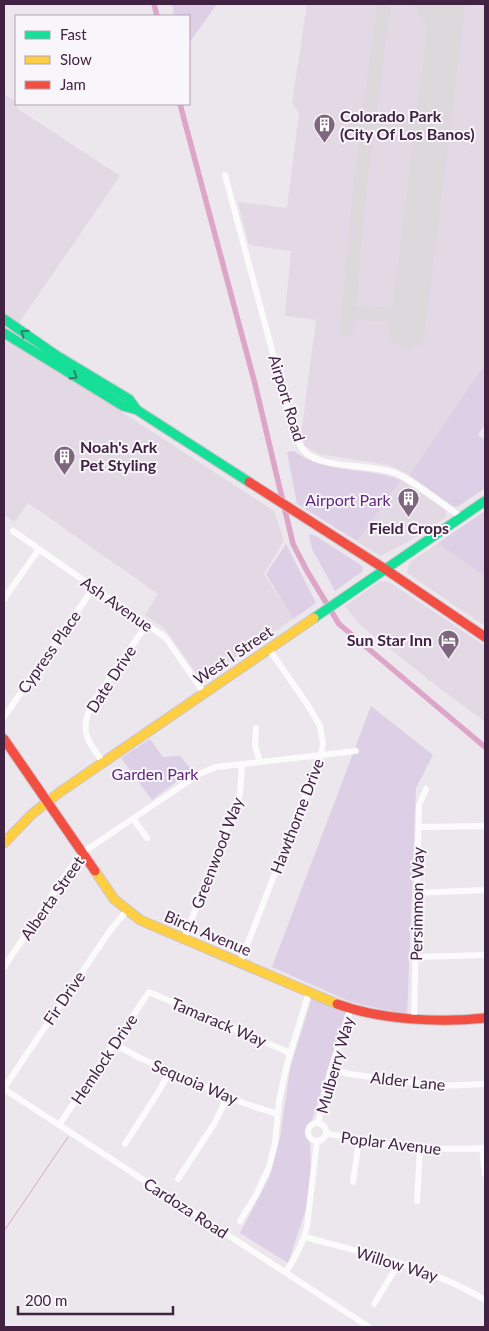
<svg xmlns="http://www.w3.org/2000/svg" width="489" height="1331" font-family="Lato,sans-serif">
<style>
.built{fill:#e2d9e4}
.green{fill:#dccfe6}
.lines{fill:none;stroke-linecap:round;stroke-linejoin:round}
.stream{stroke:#dda5c8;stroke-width:1}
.canal{stroke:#dda5c8;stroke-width:5.5}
.taxiway{stroke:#dcd8dc;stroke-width:14}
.runway{stroke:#dcd8dc;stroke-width:35}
.fast-casing{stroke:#ccc3cc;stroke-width:11}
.slow-casing{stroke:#ccc3cc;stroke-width:11}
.jam-casing{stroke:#ccc3cc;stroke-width:11}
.street{stroke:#fcfbfc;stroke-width:6}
.fast{stroke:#16e098;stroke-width:9}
.slow{stroke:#ffcf43;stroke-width:9}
.jam{stroke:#f24e42;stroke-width:9}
.oneway{stroke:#2c816e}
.labels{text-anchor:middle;stroke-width:4;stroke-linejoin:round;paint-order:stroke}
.poi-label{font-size:16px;font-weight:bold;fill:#422243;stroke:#f9f6fb;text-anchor:start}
.street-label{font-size:16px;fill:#422243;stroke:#f9f6fb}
.park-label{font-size:16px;fill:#5e287d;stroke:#f9f6fb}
</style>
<rect width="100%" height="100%" fill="#ece7ec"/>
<!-- built -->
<path class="built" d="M307 4H485V364L409 475 389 465 319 454 305 446 303 440 302 428 316 320 285 316 291 251 249 245 238 202 287 208 299 113 292 103Z
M4 94 14 101 18 109 120 176 19 323 4 313Z
M4 341 11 343 99 397 274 511 284 541 264 574 293 619 201 680 165 629 145 615 158 594 28 503 14 522 4 515Z
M401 480 446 510 447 517 406 543 380 556 357 541Z
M438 543 485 577V626L407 573 409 563Z
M380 581 389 582 485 646V722L438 687 360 625 345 606Z"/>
<!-- green -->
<path class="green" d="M172 4H217L189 43V16H174Z
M485 364V424L478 435 485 440V488L459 506 454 507 409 475Z
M294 451C325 475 366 466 401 480L357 541 297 504 287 452Z
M485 511V577L438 543Z
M309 534 316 536 362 566 363 571 335 591 312 549Z
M286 544 316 603 293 619 266 574Z
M371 706 433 755 416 788 407 1015 351 1002 272 967Z
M150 739 163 757 180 756 192 770 152 800 121 758Z
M312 997 346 1011 312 1120 307 1128 306 1133 310 1141 311 1172 307 1206 288 1263 240 1233 269 1178 280 1138 290 1069Z"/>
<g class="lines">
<!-- stream -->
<path class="stream" d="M4 1231 68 1137"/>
<!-- canal -->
<path class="canal" d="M154 4 157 16
M180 104 255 384 293 544 307 571 339 624 485 747"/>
<!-- taxiway -->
<path class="taxiway" d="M421 4 444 36
M354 124 368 127 434 122
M349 313 409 315
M347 329 359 195 384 4"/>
<!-- runway -->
<path class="runway" d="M407 332 448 4"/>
<defs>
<path id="fast" d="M4 319 56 355 129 399 137 410 249 482
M4 333 123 406 137 410
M314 618 485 501"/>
<path id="slow" d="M4 843 32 814 60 792 314 618
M95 871 114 899 140 920 337 1004"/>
<path id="jam" d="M249 482 385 569 485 637
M4 739 95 871
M337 1004C381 1020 439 1023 485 1018"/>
</defs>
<!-- fast casing -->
<use href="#fast" class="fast-casing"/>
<!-- slow casing -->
<use href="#slow" class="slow-casing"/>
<!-- jam casing -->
<use href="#jam" class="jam-casing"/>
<!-- street -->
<path class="street" d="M225 175 295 436C298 441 301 448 305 452 325 470 372 463 398 474 418 484 442 504 461 517
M13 531 166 638 204 693
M4 599 39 549
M4 717 94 587
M256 728 255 745 260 762
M103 762C87 741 79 730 92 704L147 624
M133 819 147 838
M419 827 485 826
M417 893 485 890
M184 939 240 794 242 765
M415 957 485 955
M240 963 321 755 323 743 320 726 309 707 269 649
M4 967 69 870 82 853 199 774 216 767 356 751
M414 1020 419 805 426 789
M114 1044 140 1058 246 1104 278 1114
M331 1069 349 1074 440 1086 485 1084
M4 1088 109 932 127 910
M4 1089 369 1327
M318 1123 331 1069 351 1008
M308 1132a9 9 0 1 1 18 0a9 9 0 1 1-18 0Z
M59 1125 149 992 290 1053
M326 1133C380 1147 430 1151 485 1148
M125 1144 159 1091 170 1071
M482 1148 485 1175
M178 1179 214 1124 228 1096
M353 1182 359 1141
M417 1201 420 1149
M240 1221 257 1193 269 1167 275 1143 279 1101 287 1064 309 992
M305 1237C366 1254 431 1267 485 1300
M286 1272C295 1258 303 1244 307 1227L317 1141
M374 1304 399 1263"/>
<!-- fast -->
<use href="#fast" class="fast"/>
<!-- slow -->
<use href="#slow" class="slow"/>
<!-- jam -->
<use href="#jam" class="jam"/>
</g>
<!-- one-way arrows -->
<defs><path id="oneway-chevron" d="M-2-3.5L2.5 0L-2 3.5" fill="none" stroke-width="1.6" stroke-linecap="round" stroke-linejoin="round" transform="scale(1.25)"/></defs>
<g class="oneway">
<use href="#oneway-chevron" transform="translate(24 333) rotate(-145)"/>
<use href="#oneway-chevron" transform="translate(74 376) rotate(32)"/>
</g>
<!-- icons -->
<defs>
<symbol id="building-pin" viewBox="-11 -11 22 30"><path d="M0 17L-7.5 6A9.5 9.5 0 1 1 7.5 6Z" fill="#7e677e" stroke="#f9f6fb"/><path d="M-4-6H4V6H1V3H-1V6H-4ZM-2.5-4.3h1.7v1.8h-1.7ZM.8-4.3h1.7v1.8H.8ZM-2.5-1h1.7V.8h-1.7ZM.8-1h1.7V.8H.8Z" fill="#fff"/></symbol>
<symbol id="hotel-pin" viewBox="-11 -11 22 30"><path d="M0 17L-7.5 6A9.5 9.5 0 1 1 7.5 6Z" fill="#7e677e" stroke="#f9f6fb"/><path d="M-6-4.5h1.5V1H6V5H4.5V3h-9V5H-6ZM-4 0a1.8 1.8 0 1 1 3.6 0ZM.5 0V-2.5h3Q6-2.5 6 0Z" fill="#fff"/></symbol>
</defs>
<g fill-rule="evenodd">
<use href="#building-pin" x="312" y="112" width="25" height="34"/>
<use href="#building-pin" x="52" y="444" width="25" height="34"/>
<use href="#building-pin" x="396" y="486" width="25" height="34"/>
<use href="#hotel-pin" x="436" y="628" width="25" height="34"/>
</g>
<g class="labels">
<!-- poi labels -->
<g class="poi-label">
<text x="340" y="122">Colorado Park<tspan x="340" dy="18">(City Of Los Banos)</tspan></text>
<text x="80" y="453">Noah's Ark<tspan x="80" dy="18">Pet Styling</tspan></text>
<text x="409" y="534" text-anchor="middle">Field Crops</text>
<text x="432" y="646" text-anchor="end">Sun Star Inn</text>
</g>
<!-- street labels -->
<g class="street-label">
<text transform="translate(287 398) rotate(73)" y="6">Airport Road</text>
<text transform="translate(117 604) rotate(35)" y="6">Ash Avenue</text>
<text transform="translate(49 652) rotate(-55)" y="6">Cypress Place</text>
<text transform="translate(233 655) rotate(-34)" y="6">West I Street</text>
<text transform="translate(111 679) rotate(-57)" y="6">Date Drive</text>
<text transform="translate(297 816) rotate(-69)" y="6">Hawthorne Drive</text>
<text transform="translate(217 853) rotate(-69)" y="6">Greenwood Way</text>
<text transform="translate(52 898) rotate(-55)" y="6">Alberta Street</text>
<text transform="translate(417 904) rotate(-89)" y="6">Persimmon Way</text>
<text transform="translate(208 933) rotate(23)" y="6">Birch Avenue</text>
<text transform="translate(64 998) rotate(-56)" y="6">Fir Drive</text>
<text transform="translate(219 1022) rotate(23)" y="6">Tamarack Way</text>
<text transform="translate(104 1059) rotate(-56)" y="6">Hemlock Drive</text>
<text transform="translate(335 1065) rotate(-74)" y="6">Mulberry Way</text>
<text transform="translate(408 1081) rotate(6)" y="6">Alder Lane</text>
<text transform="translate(195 1082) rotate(23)" y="6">Sequoia Way</text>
<text transform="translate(391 1143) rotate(7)" y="6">Poplar Avenue</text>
<text transform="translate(186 1208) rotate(33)" y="6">Cardoza Road</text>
<text transform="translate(397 1264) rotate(17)" y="6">Willow Way</text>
</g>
<!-- park labels -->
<g class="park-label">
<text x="348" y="506">Airport Park</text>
<text x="155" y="780">Garden Park</text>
</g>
</g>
<!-- border -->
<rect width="489" height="1331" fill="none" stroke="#422243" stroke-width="10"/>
<!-- legend -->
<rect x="15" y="15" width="175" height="90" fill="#f9f6fb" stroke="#b0a1b1"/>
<rect x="25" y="31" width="25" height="8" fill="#16e098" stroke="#b0a1b1"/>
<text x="60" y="40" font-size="15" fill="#422243">Fast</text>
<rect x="25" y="56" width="25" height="8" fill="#ffcf43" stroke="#b0a1b1"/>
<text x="60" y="65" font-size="15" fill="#422243">Slow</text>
<rect x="25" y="81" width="25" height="8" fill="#f24e42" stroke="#b0a1b1"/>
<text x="60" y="90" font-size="15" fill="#422243">Jam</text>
<!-- scale -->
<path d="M18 1306v8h155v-8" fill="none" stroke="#422243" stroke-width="2.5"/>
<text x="25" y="1306" font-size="15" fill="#422243" stroke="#f9f6fb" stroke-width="4" paint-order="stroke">200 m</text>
</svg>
